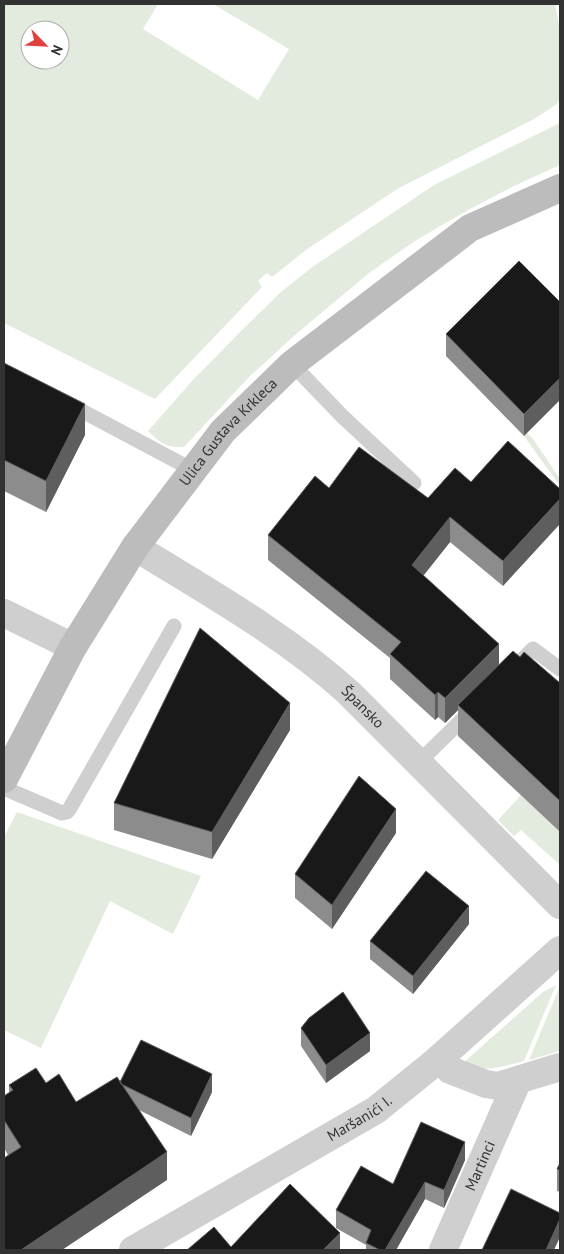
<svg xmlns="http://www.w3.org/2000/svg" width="564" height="1254" font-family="'PT Sans',sans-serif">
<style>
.green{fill:#e3ebde;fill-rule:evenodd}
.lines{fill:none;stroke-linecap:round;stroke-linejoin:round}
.lane{stroke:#cfcfcf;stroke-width:15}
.street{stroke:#cfcfcf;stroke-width:28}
.secondary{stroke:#bcbcbc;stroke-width:28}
.wall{fill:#8c8c8c}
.shaded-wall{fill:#5e5e5e}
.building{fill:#191919;stroke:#5e5e5e}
.labels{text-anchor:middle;stroke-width:5;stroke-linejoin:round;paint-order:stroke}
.street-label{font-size:15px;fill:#323232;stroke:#fff}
</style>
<rect width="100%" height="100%" fill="#fff"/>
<!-- green -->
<path class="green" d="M4 4H158L143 29 258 100 289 49 213 4H555L560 30V99L557 104 534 119 397 189 306 250 272 277 267 273 258 281 262 287 155 399 4 323ZM30 30H60V60H30Z
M560 123V165L514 186 470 209 418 239 369 273 295 335 249 377 184 447C165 448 161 443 148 431L193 380 239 333 281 292 311 268 434 185Z
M527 433 533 439 560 479V486L524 436Z
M521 795 560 832V865L521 830 514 836 498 820Z
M17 812 201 876 173 934 110 901 41 1048 4 1030V837Z
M556 985 524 1061C502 1067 483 1073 462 1064L543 992Z
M560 986V1051L529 1060Z"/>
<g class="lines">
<!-- lane -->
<path class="lane" d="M292 364 342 416 414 483
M67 403 193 470
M514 668 533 649 560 669
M419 762 473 709
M4 788 62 813 67 812 70 808 174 626"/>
<!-- street -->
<g class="street">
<path id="s1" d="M135 547C208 592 285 635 349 693L560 905"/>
<path d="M4 613 73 647"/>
<path d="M450 1070 486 1084 498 1086 560 1067"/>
<path id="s2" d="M133 1250 376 1110 434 1063 560 950"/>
<path id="s3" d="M443 1250 518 1080"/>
</g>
<!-- secondary -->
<path class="secondary" id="s4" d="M4 779 73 647 135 547 223 431 292 364 470 228 560 188"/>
</g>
<!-- wall -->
<path class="wall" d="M560 302 524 436 446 356V334Z
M4 363 85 435 46 512 4 491Z
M508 441 503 586 450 542 423 576 499 665 520 657 560 683 559 831 458 736V710L445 723 438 717 435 720 390 679V658L268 560V535L329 488 428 498 471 482Z
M290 730 212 859 114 830V803Z
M396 833 332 929 295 898V874Z
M469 924 413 994 370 959V941Z
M301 1028 370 1051 326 1083 301 1046Z
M120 1082 212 1092 191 1136 139 1110 167 1180 8 1155 4 1148V1096L9 1093V1085L46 1083 76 1102Z
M465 1160 444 1208 425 1199 396 1250H366V1245L336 1228V1210L393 1184Z
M560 1163V1192L557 1191V1169Z"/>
<!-- shaded-wall -->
<path class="shaded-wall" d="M560 378V400L524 436V414Z
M85 404V435L46 512V481Z
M560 499V524L503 586V561Z
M450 517V542L412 590V565Z
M499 644V669L458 705V710L445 723V698Z
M438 692V717L435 720V695Z
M290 703V730L212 859V832Z
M560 798V829L559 831V800Z
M396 809V833L332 929V905Z
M469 906V924L413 994V976Z
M370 1033V1051L326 1083V1065Z
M212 1074V1092L191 1136V1118Z
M465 1142V1160L444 1208V1190Z
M167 1152V1180L62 1250H21Z
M425 1182V1199L396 1250H385Z
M560 1219V1237L554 1250H546Z
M340 1233V1250H323Z"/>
<!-- building -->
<path class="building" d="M519 261 560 302V378L524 414 446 334Z
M4 363 85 404 46 481 4 460Z
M508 441 560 489V499L503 561 450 517 412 565 499 644 445 698 438 692 435 695 390 654 401 642 268 535 315 476 329 488 359 447 428 498 455 468 471 482Z
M200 628 290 703 212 832 114 803Z
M513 651 520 657 524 652 560 683V798L559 800 458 705Z
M359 776 396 809 332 905 295 874Z
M426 871 469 906 413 976 370 941Z
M343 992 370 1033 326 1065 301 1028 309 1018Z
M141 1040 212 1074 191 1118 121 1084 120 1082Z
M36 1068 46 1083 59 1074 76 1102 117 1077 167 1152 21 1250H4V1158L21 1147 4 1120V1096L13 1090 9 1085Z
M421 1122 465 1142 444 1190 425 1182 385 1250H380L366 1243 371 1230 336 1210 361 1166 393 1184Z
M560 1163V1170L557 1169Z
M290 1184 340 1233 323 1250H187L214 1227 231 1247Z
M511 1189 560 1213V1219L546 1250H482Z"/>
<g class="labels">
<!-- street labels -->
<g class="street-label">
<text dy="5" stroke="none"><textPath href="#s4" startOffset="415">Ulica Gustava Krkleca</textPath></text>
<text dy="5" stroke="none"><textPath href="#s1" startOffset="279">Špansko</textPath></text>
<text dy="5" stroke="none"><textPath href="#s2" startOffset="262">Maršanići I.</textPath></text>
<text dy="5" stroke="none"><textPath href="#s3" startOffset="92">Martinci</textPath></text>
</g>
</g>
<!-- border -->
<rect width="564" height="1254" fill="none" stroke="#323232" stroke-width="10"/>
<!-- north arrow -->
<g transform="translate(45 45) rotate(114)"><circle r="24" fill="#ffffff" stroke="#adadad"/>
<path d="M0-4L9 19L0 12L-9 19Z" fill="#e1413c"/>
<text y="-8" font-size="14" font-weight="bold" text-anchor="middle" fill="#323232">N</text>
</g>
</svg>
